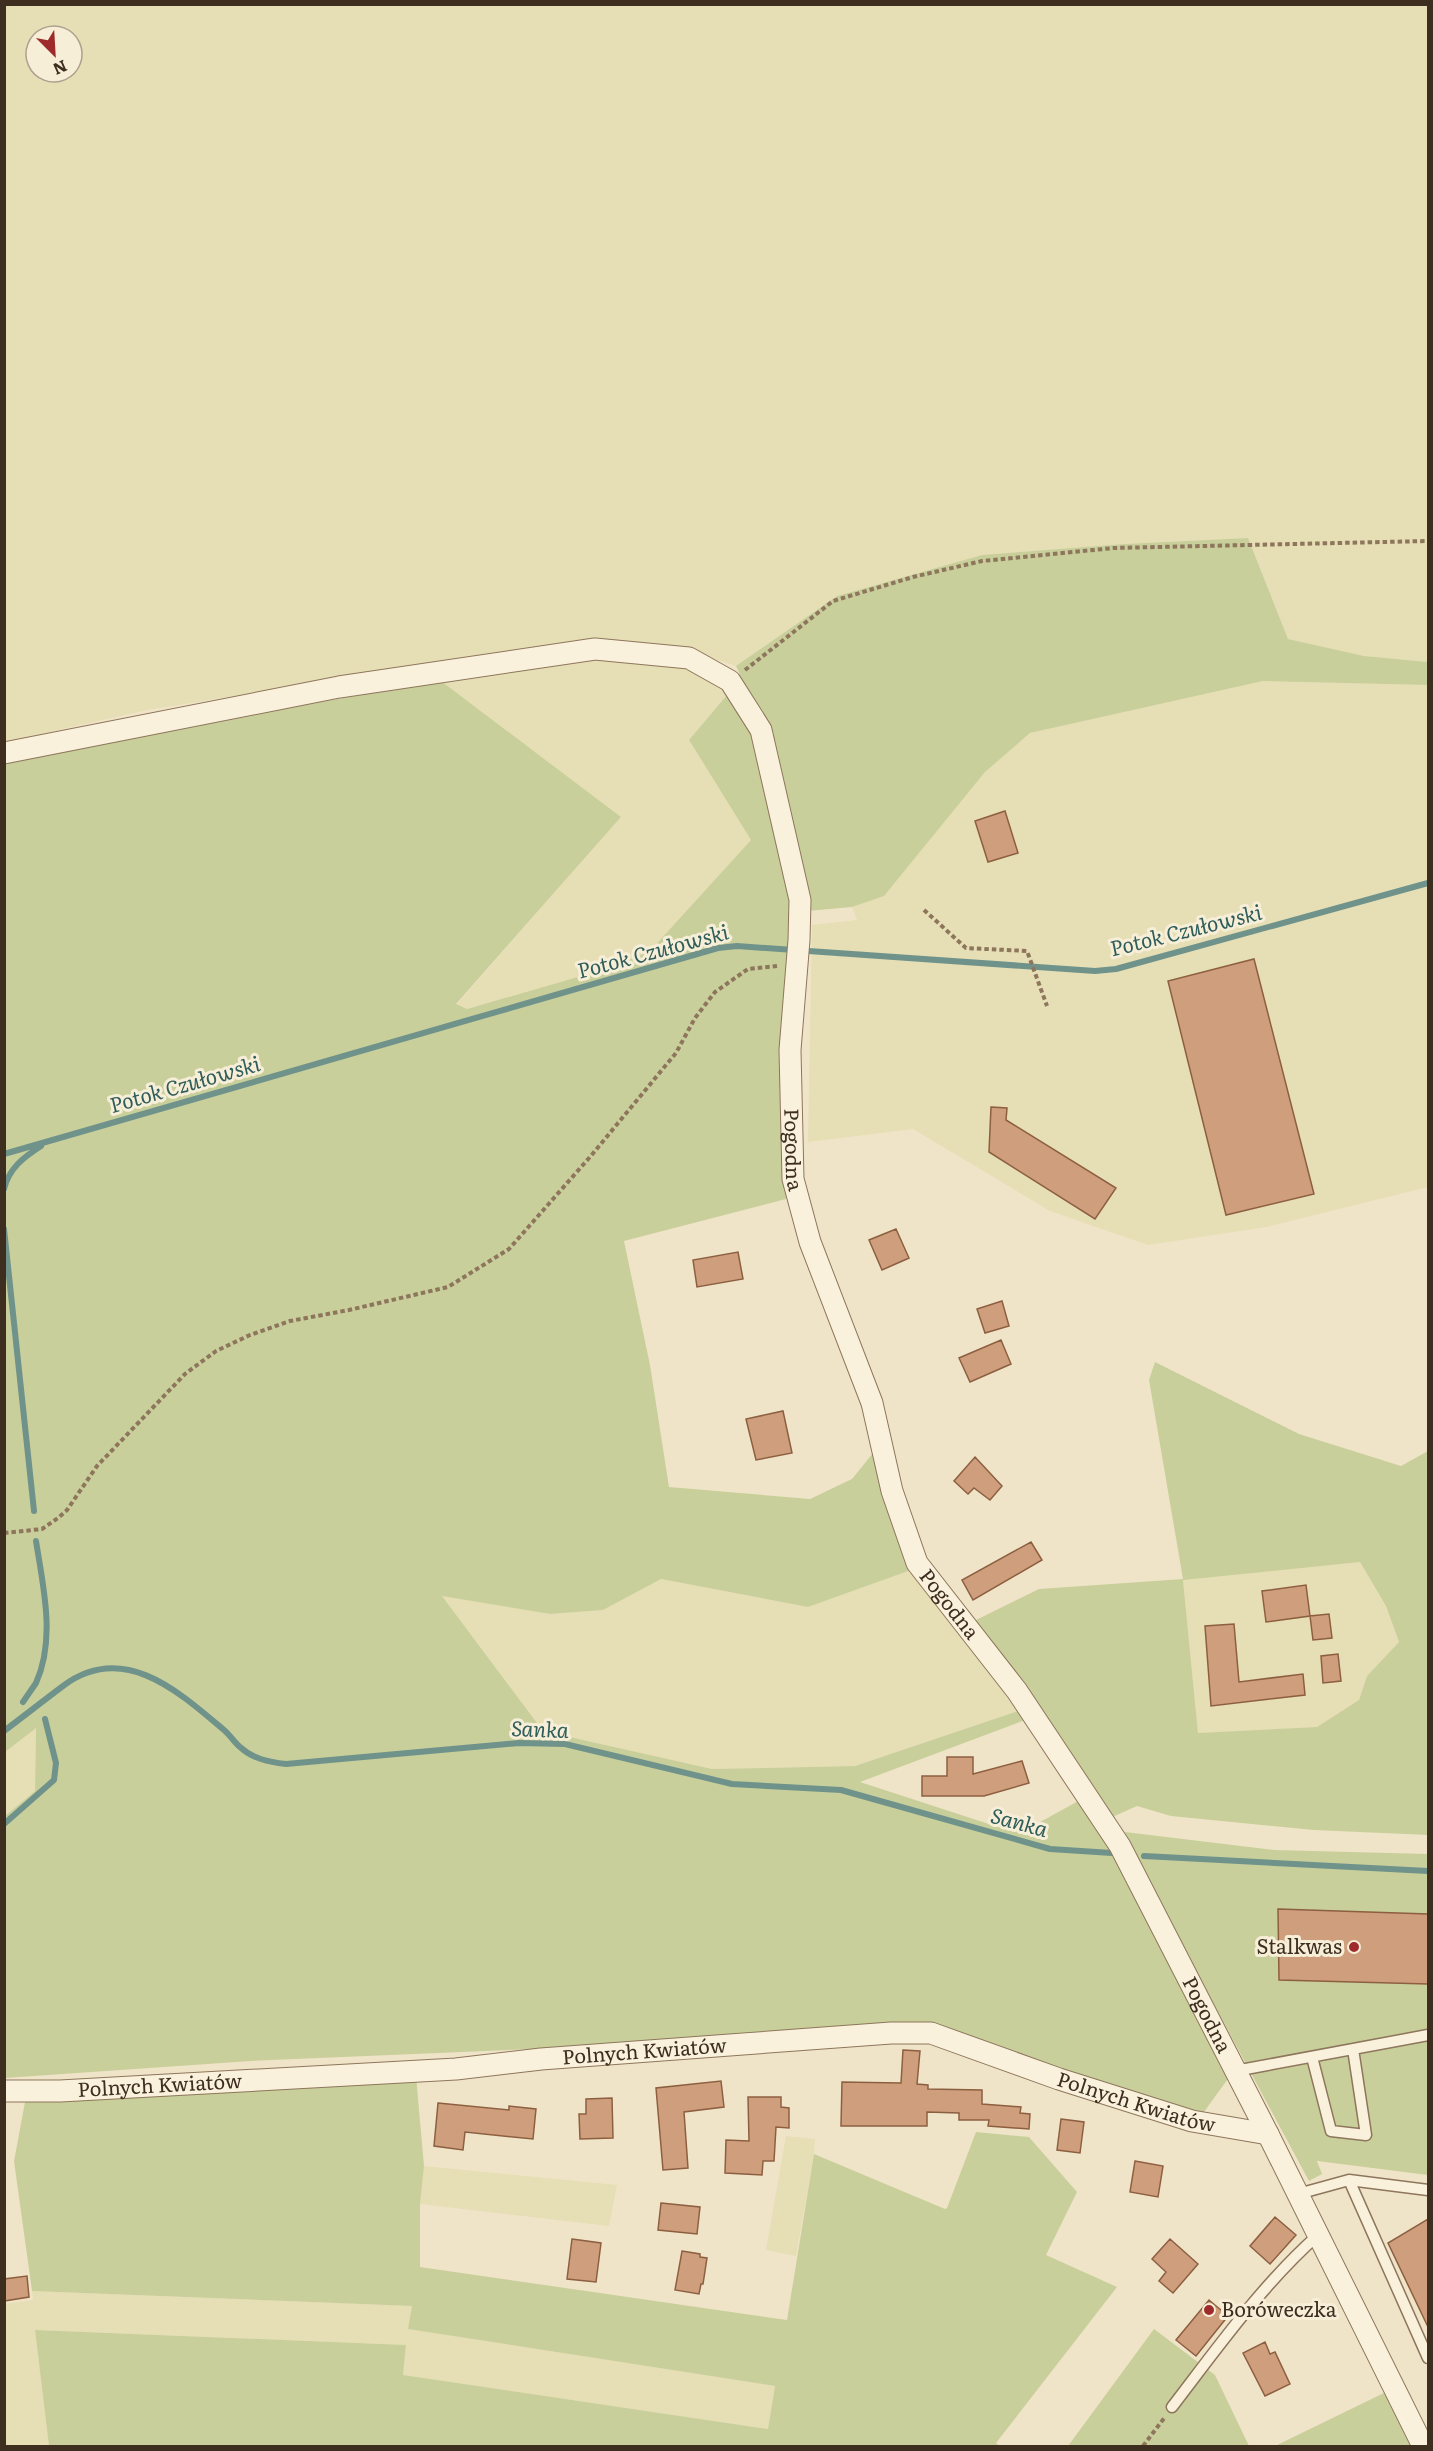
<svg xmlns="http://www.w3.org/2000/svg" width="1433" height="2451" font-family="Literata,serif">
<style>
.farmland{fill:#e6deb5;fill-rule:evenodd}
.green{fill:#c9cf9b;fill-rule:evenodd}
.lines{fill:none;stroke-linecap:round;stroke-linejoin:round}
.stream{stroke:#6f938a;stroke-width:6}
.building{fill:#cf9f7d;stroke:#8d5f41;stroke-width:1.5}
.lane-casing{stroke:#8d765c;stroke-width:13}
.street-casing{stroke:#8d765c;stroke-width:23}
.path{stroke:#8d765c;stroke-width:4;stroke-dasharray:4.5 3;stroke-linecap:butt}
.lane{stroke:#faf1dc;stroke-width:10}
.street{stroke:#faf1dc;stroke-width:21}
.poi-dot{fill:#9e2a2b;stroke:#f7eed8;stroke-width:2}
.labels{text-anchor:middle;stroke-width:6;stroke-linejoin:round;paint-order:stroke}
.street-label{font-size:20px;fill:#3d2e20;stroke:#f7eed8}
.poi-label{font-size:20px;fill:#3d2e20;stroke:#f7eed8;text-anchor:end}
.water-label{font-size:21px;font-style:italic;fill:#2f5d5a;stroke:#f7eed8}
</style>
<rect width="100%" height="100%" fill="#f0e4c8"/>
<!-- farmland -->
<path class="farmland" d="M4 5H1428V662L1364 656 1288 639 1248 538 1124 544 982 555 837 596 736 666 677 647 589 639 147 710 5 742ZM36 36H72V72H36Z
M609 658 666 661 700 671 727 695 689 740 751 840 650 951 610 968 467 1009 456 1005 621 817 441 681 566 662Z
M1263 681 1428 685V1187L1266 1227 1148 1245 1050 1211 913 1129 808 1142 812 925 857 920 852 907 884 896 985 772 1030 733Z
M1360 1562 1386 1606 1399 1642 1367 1676 1359 1700 1317 1727 1198 1733 1183 1579Z
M911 1570 1021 1710 855 1766 712 1769 543 1731 441 1595 550 1614 603 1610 661 1579 808 1607Z
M36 1727 35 1791 5 1816V1752Z
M786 2136 815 2139 814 2154 796 2256 766 2250Z
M424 2166 617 2185 609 2226 420 2204Z
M32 2291 412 2306 409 2329 775 2386 768 2429 403 2375 406 2345 35 2330 49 2446H5L4 2304 33 2300Z"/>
<!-- green -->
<path class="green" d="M1248 538 1288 639 1364 656 1428 662V685L1263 681 1030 733 985 772 884 896 852 907 807 911 770 742 736 666 837 596 982 555 1124 544Z
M441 681 621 817 456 1004 467 1009 609 968 650 951 751 840 689 740 727 695 755 733 790 893 785 1156 786 1199 624 1241 650 1365 669 1487 810 1499 852 1479 873 1453 882 1474 897 1539 911 1570 808 1607 661 1579 603 1610 550 1614 442 1596 543 1731 712 1769 855 1766 1021 1710 1028 1719 860 1782 995 1826 1024 1831 1080 1800 1112 1844 1230 2076 1201 2116 974 2042 601 2046 251 2061 5 2078V1816L35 1791 36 1728 5 1752V762L210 721Z
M1155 1362 1299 1434 1401 1466 1428 1451V1835L1314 1830 1171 1816 1137 1806 1110 1818 974 1621 1039 1589 1183 1579 1149 1380ZM1360 1562 1386 1606 1399 1642 1367 1676 1359 1700 1317 1727 1198 1733 1183 1580Z
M1125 1832 1274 1850 1428 1854V2175L1317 2161 1322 2174 1309 2181 1141 1869Z
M416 2076 424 2166 420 2204V2267L787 2320 814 2154 945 2209 947 2208 976 2132 1029 2137 1077 2192 1046 2255 1117 2287 996 2443 1000 2446H49L35 2330 406 2345 403 2375 768 2429 775 2386 408 2329 412 2306 32 2291 14 2161 25 2102Z
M1154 2329 1215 2375 1249 2446H1068Z
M1388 2391 1413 2446H1275Z"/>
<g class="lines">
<!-- stream -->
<path class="stream" d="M4 1154 718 948 737 946 1095 971 1116 969 1428 883
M4 1189C9 1168 24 1157 41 1146
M4 1229 34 1511
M23 1702C27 1696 32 1689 36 1683 56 1639 43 1586 36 1541
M4 1731C24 1716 43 1701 63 1686 123 1641 178 1691 224 1730 230 1735 234 1742 240 1747 253 1759 269 1762 286 1764L519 1743 565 1744 732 1784 841 1790 1050 1849 1112 1853
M4 1824 54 1780 56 1763 45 1719
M1144 1856 1428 1871"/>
</g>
<!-- building -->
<path class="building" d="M1005 811 1018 853 988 862 975 821Z
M1254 959 1314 1194 1226 1215 1168 981Z
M991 1107 1007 1108 1006 1120 1116 1188 1095 1219 989 1152Z
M896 1229 909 1258 882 1270 869 1240Z
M738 1252 743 1279 697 1287 693 1260Z
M1002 1301 1009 1326 985 1333 977 1309Z
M1001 1340 1011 1364 970 1382 959 1358Z
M783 1411 792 1453 756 1460 746 1419Z
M975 1457 1002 1486 990 1500 974 1488 968 1494 954 1481Z
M1031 1542 1042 1560 973 1600 962 1580Z
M1306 1585 1310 1616 1266 1622 1262 1591Z
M1329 1614 1332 1638 1313 1640 1310 1616Z
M1234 1624 1239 1682 1303 1674 1305 1695 1211 1706 1205 1626Z
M1338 1654 1341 1681 1323 1683 1321 1656Z
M947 1757H973V1774L1022 1761 1029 1783 984 1796H922V1776H947Z
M1278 1909 1428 1914V1984L1279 1980Z
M903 2050 920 2051 917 2084 928 2085V2089L982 2090V2104L1021 2107 1020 2113 1030 2114 1029 2129 988 2126 989 2120H959V2113L927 2112V2126H841L842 2082 901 2083Z
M721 2081 724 2107 684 2112 688 2168 663 2170 656 2088Z
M748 2097H781V2107L789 2108V2128L776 2127 774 2161H763L762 2175 725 2173 726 2140 749 2141Z
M612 2098 613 2138 580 2139 579 2114H586V2099Z
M438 2103 509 2110V2106L536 2109 533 2139 465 2132 463 2150 434 2146Z
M1061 2119 1084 2122 1080 2153 1057 2150Z
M1135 2161 1163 2166 1158 2197 1130 2192Z
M661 2203 700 2207 697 2234 658 2230Z
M1275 2217 1296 2235 1270 2264 1250 2246Z
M1428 2219V2327L1388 2243Z
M572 2239 601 2243 596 2282 567 2279Z
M1170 2239 1198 2264 1173 2293 1159 2281 1166 2272 1152 2259Z
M682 2251 700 2254V2257L707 2258 703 2284H701L699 2294 675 2290Z
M27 2276 29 2297 4 2301V2279Z
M1209 2300 1228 2316 1196 2356 1176 2340Z
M1265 2342 1270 2354 1275 2352 1290 2384 1265 2396 1243 2353Z"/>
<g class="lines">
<defs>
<path id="lane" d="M1312 2057 1331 2131 1366 2135 1353 2049
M1235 2071 1428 2035
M1349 2180 1428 2190
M1298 2194 1349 2180 1428 2358
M1172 2407C1218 2347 1262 2285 1318 2235"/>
<g id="street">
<path id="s1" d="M4 753 339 687 595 649 689 658 730 681 761 730 800 900 799 940 790 1050 793 1179 810 1242 872 1403 892 1491 917 1563 1017 1691 1120 1846 1268 2134 1423 2446"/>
<path id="s2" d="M4 2091H60L456 2069 541 2059 891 2033H931L1059 2079 1192 2121 1268 2134"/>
</g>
</defs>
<!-- lane casing -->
<use href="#lane" class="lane-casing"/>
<!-- street casing -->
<use href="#street" class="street-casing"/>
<!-- path -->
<path class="path" d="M745 670 833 601 913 577 982 561 1114 548 1428 541
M924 910 966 948 1027 951 1047 1006
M4 1533 42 1529 58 1518 67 1510 97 1466 185 1374 216 1351 250 1335 290 1321 349 1310 448 1287 509 1249 590 1157 676 1053 695 1018 715 992 748 969 777 966
M1143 2446 1165 2417"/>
<!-- lane -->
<use href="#lane" class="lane"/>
<!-- street -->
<use href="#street" class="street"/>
</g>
<!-- markers -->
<g class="poi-dot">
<circle cx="1354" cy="1947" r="6"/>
<circle cx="1209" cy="2310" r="6"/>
</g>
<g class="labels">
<!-- street labels -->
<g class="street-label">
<text dy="7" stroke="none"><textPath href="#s1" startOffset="1224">Pogodna</textPath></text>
<text dy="7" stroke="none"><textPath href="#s1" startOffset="1710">Pogodna</textPath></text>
<text dy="7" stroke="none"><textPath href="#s1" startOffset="2196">Pogodna</textPath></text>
<text dy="7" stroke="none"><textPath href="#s2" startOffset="642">Polnych Kwiatów</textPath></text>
<text dy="7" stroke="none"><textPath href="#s2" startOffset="156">Polnych Kwiatów</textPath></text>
<text dy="7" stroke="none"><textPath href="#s2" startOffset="1146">Polnych Kwiatów</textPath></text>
</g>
<!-- poi labels -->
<g class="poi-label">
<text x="1342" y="1954">Stalkwas</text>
<text x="1221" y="2317" text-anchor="start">Boróweczka</text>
</g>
<!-- water labels -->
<g class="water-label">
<text transform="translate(1186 931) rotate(-14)" y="7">Potok Czułowski</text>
<text transform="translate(653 952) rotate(-15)" y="7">Potok Czułowski</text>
<text transform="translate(185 1085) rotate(-16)" y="7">Potok Czułowski</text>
<text transform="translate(540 1730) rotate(2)" y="7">Sanka</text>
<text transform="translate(1019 1823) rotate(15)" y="7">Sanka</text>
</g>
</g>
<!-- border -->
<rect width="1433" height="2451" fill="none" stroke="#3d2e20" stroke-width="12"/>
<!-- north arrow -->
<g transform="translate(54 54) rotate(156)"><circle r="28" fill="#f7eed8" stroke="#ada18e" stroke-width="1.5"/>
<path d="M0-4.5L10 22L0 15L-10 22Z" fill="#9e2a2b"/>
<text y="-9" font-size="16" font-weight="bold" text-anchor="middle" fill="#3d2e20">N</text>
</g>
</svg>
